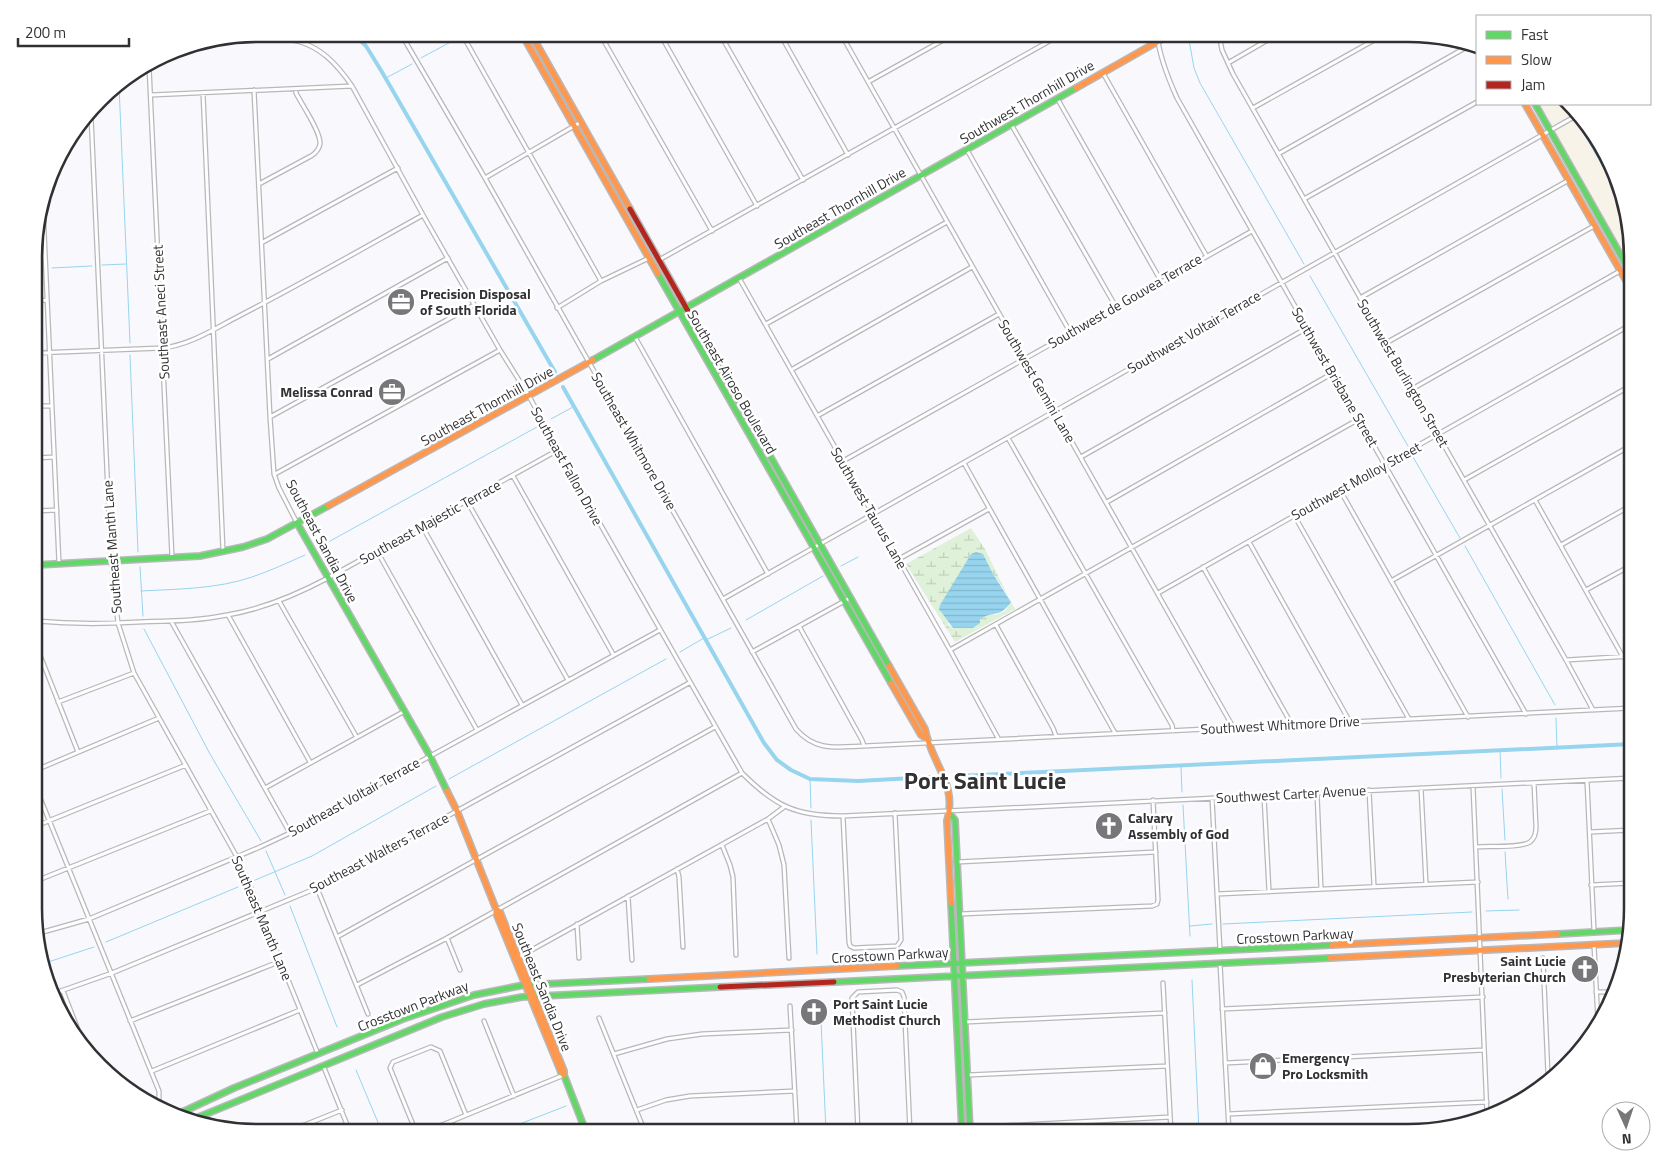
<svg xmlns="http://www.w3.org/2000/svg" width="1666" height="1166" font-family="'Titillium Web',sans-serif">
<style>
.commercial{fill:#f8f3e9}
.wetland{fill:url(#wetland-marsh)}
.water{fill:url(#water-rules)}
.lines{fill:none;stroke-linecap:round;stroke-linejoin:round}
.stream{stroke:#97d4ee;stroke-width:1}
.canal{stroke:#97d4ee;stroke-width:4}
.street-casing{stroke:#b8b8ba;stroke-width:5.5}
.fast-casing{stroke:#b8b8ba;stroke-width:8}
.slow-casing{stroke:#b8b8ba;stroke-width:8}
.jam-casing{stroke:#b8b8ba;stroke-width:8}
.street{stroke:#fefeff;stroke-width:3}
.fast{stroke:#63d668;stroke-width:5}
.slow{stroke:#ff974d;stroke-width:5}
.jam{stroke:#b3261e;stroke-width:5}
.labels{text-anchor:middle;stroke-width:5;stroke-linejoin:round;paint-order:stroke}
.street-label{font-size:14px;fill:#313134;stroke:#fff}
.poi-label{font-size:14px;font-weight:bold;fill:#313134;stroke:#fff;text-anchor:start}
.town-label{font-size:24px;font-weight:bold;fill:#313134;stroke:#fff}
.rim{fill:none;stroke:#313134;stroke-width:2.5}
</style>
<defs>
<pattern id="wetland-marsh" width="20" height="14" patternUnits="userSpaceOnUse" patternTransform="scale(1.25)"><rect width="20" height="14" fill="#dff1d8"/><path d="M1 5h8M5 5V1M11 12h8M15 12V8" fill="none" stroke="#c0cfba"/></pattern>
<pattern id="water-rules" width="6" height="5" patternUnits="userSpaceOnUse" patternTransform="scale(1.25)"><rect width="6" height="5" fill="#97d4ee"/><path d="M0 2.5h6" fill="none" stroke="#83b6cd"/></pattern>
</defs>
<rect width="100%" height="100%" fill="#f9f9fd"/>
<!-- commercial -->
<path class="commercial" d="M1537 104H1563L1573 115 1551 128Z
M1576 119 1609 159 1632 244V271L1553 132Z
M1549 133 1597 217 1595 216 1579 189 1576 187 1546 135Z"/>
<!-- wetland -->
<path class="wetland" d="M971 528 985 549 1007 594 993 574 983 555 971 554 955 581 948 624 953 628H973L980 619 987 614 996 615 1005 611 1011 602 1015 609 955 642 906 564Z"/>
<!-- water -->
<path class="water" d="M976 552 983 554 993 574 1011 602C999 619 994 610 980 619V623L973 628H953L939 609 940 605 971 554Z"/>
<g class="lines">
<!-- stream -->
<path class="stream" d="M1188 34 1194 68 1200 83 1304 264
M421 58 458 38
M386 78 412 64
M119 85 130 343
M1578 123 1619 195
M102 265 126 264
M52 268 92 266
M36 269H38
M1310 276 1408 446
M130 355 138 552
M551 419 573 407
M1413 457 1460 538
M321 546 537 427
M1465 546 1555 705
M841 566 858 557
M140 567 143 616
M141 591C178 589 217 589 252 577 270 571 287 563 305 555
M746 620 823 576
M144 629 210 754 261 841
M706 640 731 628
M680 652 704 638
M1556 718 1557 747
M1500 750 1501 778
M1181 766 1182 792
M449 779 666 659
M810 779 811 808
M1502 789 1505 840
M1183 805 1190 936
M811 820 817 954
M266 851 285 895
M1505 852 1508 899
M253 881 312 856 436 786
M290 906 337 1027
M1486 911 1519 910
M1223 924 1472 912
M1190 926 1212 924
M106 942 238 887
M45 963 94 947
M1192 980 1199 1132
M820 999 826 1132
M356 1070 382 1132
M499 1132 566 1106"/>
<!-- canal -->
<path class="canal" d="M353 34 366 46 382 72 555 372
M563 387 764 743 777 760 791 770 810 779 858 781 932 777
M958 776 1632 744"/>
<defs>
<path id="street" d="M401 34 485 178 796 729C816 752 837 747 864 746L1632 708
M462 34 601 281
M600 34 712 231
M660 34 757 206
M720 34 803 180
M780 34 848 155
M841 34 1233 727
M1157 34C1159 56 1168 78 1177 98L1526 714
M1219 34 1222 50 1233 74 1566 660 1593 710
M843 37 848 34
M234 39C291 36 317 35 352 86L423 215 500 350 529 396 558 450 742 773C775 806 795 816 843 816L1632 778
M1228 63 1278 34
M149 66 172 557
M1103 73 1206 255
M868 82 954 34
M254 90 270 417 274 474 279 488 297 523
M203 93 223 551
M151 95 352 86
M1057 98 1161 281
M1253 108 1385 34
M91 115 111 561 118 623 134 673 237 857 247 878 318 1054
M1011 124 1116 307
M967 150 1070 332
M1278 154 1472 44
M485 178 581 122
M259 184 311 156C316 153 319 149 320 144 321 132 302 105 296 93V89
M1304 199 1477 102
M43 207 59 563
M36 241 44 240
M263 242 398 168
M659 260 1062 34
M739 278 950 650 998 738
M1360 298 1569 180
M36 301 47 300
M557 308 601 281 649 258
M766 324 947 222
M635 337 768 574
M1386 343 1594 226
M36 353 162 348C190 345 214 329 239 316 301 284 362 249 423 215
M268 359 448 258
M791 370 972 267
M1412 389 1620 271
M36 406H52
M817 416 999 314
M270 417 474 305
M1008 438 1172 725 1173 731
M1081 457 1307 328
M36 458 54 457
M843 461 1252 231
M964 463 1115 733
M275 474 500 350
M513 476 613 654
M1464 480 1632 385
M1340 490 1468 717
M1535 500 1623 657
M467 501 568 680
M1107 502 1333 373
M36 511 57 510
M1294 515 1409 719
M422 526 522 705
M1249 542 1350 722
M1561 545 1632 505
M377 551 477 730
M899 559 989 509
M1203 567 1292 725
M1391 581 1632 445
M1586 590 1632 565
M1158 593 1632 324
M723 599 1574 117
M279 601 356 736
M228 615 310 762
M36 621C70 624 105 624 139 622 169 621 198 621 227 615 263 609 296 595 328 578L558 450
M171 621 290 833
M996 625 1053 728 1056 736
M799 626 862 740 864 746
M36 645 78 752
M950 650 1359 419
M752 652 850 598
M1566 660 1632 656
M58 702 134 673
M36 770 159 718
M1587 781 1594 931
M1473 786 1487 1114
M36 788 159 1091V1099L155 1103
M265 788 403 712
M1421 788 1426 884
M1369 790 1374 886
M1317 793 1321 889
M1264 796 1269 891
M1212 798 1220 950
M843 816 849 942 850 946 854 948 897 946 901 940 895 813
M768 819 779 845 784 865 789 958
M36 826 186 765
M1590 832 1632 830
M722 845 730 865 733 877 736 955
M1476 847C1488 846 1521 848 1530 842 1535 838 1536 833 1536 827L1534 783
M957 862 1156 852
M677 869 679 877 683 947
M36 881 210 811
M1591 885 1632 883
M317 888 368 1014
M1217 894 1478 882
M628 896 632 960
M960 914 1152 906 1157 904 1158 900 1153 800
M577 924 579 958
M36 934 89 919 260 847 290 833 660 630
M337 937 715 727
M447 938 460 970
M1594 945 1598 1022
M519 957 768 819 784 807
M1543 958 1548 1075
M1220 963 1229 1132
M1163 983 1171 1132
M357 985 447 938 742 773
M63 991 82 1040
M1596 992H1614
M55 993 112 973 317 888 689 683
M790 1006 797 1132
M1222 1009 1483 997
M599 1018 645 1132
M130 1021 281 961
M484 1021 514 1096
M965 1022 1165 1013
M614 1054 667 1039 702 1034 792 1030
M1225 1063 1484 1050
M323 1065 350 1132
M152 1071 300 1010
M968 1075 1167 1066
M637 1110 666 1100 690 1096 795 1091
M1228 1114 1487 1102
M962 1128 1170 1117
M287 1132 342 1110
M416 1132 390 1068 393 1062 431 1047 440 1051 466 1115
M425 1132 564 1075
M858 1132 852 998 858 992 897 990 902 992 904 997 910 1132"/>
<path id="fast" d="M1535 104 1632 275
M658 274 891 683
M693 320 889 666
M593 360 1076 88
M297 523 430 756 447 791
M36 565 200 556 243 547 267 539 328 506
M950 814 955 820 970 1132
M951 903 962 1132
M1558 934 1630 930
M897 966 1332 945
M834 982 1330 958
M561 1072 564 1075 586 1132
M176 1115 234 1088 403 1019 474 995 524 985 649 979
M189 1121 442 1017 484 1004 522 997 720 987"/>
<path id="slow" d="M522 34 658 274
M531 34 630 209
M1076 88 1171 34
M1525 104 1632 291
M328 506 593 360
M889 666 925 729C931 763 958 784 947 821L951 903
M891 683 921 735 927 739
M447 791 457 811 496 909V913L561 1072
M496 909 500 912 564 1071V1075
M1332 945 1558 934
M1330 958 1627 943
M649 979 897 966"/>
<path id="jam" d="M630 209 693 320
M720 987 834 982"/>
</defs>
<!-- street casing -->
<use href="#street" class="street-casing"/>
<!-- fast casing -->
<use href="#fast" class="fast-casing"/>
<!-- slow casing -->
<use href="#slow" class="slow-casing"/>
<!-- jam casing -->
<use href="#jam" class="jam-casing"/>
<!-- street -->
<use href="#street" class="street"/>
<!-- fast -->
<use href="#fast" class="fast"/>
<!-- slow -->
<use href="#slow" class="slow"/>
<!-- jam -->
<use href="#jam" class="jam"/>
</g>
<!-- icons -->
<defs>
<symbol id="office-disc" viewBox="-11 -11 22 22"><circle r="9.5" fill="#77777a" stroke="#fff"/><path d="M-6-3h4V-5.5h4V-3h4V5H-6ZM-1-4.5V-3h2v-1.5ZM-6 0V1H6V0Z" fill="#fff"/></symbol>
<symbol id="church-disc" viewBox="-11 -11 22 22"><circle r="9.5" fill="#77777a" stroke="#fff"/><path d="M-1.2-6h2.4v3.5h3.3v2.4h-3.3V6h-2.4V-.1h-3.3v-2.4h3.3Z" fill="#fff"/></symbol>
<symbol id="shop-disc" viewBox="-11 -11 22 22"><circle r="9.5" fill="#77777a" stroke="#fff"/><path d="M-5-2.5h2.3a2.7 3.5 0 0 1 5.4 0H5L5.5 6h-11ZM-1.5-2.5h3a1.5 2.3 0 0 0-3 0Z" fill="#fff"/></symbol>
</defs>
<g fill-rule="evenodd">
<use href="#office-disc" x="385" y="286" width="32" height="32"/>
<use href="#office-disc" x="376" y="376" width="32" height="32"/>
<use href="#church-disc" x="1093" y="810" width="32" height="32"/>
<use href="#church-disc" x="1569" y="953" width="32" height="32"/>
<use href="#church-disc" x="798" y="996" width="32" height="32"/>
<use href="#shop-disc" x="1247" y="1050" width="32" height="32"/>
</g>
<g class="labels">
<!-- street labels -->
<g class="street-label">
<text transform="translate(1027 102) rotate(-30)" y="5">Southwest Thornhill Drive</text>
<text transform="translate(840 208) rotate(-30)" y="5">Southeast Thornhill Drive</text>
<text transform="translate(1125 301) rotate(-30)" y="5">Southwest de Gouvea Terrace</text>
<text transform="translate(161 312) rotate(-93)" y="5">Southeast Aneci Street</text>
<text transform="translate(1194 332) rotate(-30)" y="5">Southwest Voltair Terrace</text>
<text transform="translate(1403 373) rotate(60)" y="5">Southwest Burlington Street</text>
<text transform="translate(1335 377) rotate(60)" y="5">Southwest Brisbane Street</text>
<text transform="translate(1037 381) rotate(60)" y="5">Southwest Gemini Lane</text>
<text transform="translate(732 382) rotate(60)" y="5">Southeast Airoso Boulevard</text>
<text transform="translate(487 406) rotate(-29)" y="5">Southeast Thornhill Drive</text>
<text transform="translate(634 441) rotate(60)" y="5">Southeast Whitmore Drive</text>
<text transform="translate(567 466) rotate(61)" y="5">Southeast Fallon Drive</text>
<text transform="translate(1356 481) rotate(-29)" y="5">Southwest Molloy Street</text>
<text transform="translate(869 508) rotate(60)" y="5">Southwest Taurus Lane</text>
<text transform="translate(430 522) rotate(-29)" y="5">Southeast Majestic Terrace</text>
<text transform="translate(322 541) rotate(62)" y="5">Southeast Sandia Drive</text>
<text transform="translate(112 547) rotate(-94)" y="5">Southeast Manth Lane</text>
<text transform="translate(1280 725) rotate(-3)" y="5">Southwest Whitmore Drive</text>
<text transform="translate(1291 794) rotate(-3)" y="5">Southwest Carter Avenue</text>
<text transform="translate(354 797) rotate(-29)" y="5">Southeast Voltair Terrace</text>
<text transform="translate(379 853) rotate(-28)" y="5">Southeast Walters Terrace</text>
<text transform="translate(262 918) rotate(67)" y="5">Southeast Manth Lane</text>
<text transform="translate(1295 936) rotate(-3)" y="5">Crosstown Parkway</text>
<text transform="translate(890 955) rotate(-3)" y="5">Crosstown Parkway</text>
<text transform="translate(542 987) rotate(68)" y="5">Southeast Sandia Drive</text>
<text transform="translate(413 1006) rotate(-21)" y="5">Crosstown Parkway</text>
</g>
<!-- poi labels -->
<g class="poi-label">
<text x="420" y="299">Precision Disposal<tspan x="420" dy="16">of South Florida</tspan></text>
<text x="373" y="397" text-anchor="end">Melissa Conrad</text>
<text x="1128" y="823">Calvary<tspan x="1128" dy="16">Assembly of God</tspan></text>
<text x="1566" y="966" text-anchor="end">Saint Lucie<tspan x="1566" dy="16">Presbyterian Church</tspan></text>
<text x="833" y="1009">Port Saint Lucie<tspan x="833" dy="16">Methodist Church</tspan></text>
<text x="1282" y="1063">Emergency<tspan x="1282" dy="16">Pro Locksmith</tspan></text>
</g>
<!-- town labels -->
<g class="town-label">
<text x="985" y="789">Port Saint Lucie</text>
</g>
</g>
<!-- crop -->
<path d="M0 0H1666V1166H0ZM258 42H1408A216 216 0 0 1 1624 258V908A216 216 0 0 1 1408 1124H258A216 216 0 0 1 42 908V258A216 216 0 0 1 258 42Z" fill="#fff" fill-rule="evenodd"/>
<path class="rim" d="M258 42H1408A216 216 0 0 1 1624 258V908A216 216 0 0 1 1408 1124H258A216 216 0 0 1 42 908V258A216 216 0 0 1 258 42Z"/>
<!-- legend -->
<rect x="1476" y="15" width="175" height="90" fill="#ffffff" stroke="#adadae"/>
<rect x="1486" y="31" width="25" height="8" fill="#63d668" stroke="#adadae"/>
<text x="1521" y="40" font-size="15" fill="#313134">Fast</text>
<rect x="1486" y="56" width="25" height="8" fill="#ff974d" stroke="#adadae"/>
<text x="1521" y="65" font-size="15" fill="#313134">Slow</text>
<rect x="1486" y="81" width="25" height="8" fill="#b3261e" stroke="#adadae"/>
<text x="1521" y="90" font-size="15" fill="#313134">Jam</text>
<!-- north arrow -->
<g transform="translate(1626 1126) rotate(177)"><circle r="24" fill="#ffffff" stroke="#adadae"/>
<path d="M0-4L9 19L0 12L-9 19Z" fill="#77777a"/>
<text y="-8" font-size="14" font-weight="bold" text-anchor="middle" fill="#313134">N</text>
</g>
<!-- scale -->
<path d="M18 38v8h111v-8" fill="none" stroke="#313134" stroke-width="2.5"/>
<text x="25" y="38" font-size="15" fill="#313134" stroke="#ffffff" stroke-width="4" paint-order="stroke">200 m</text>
</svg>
